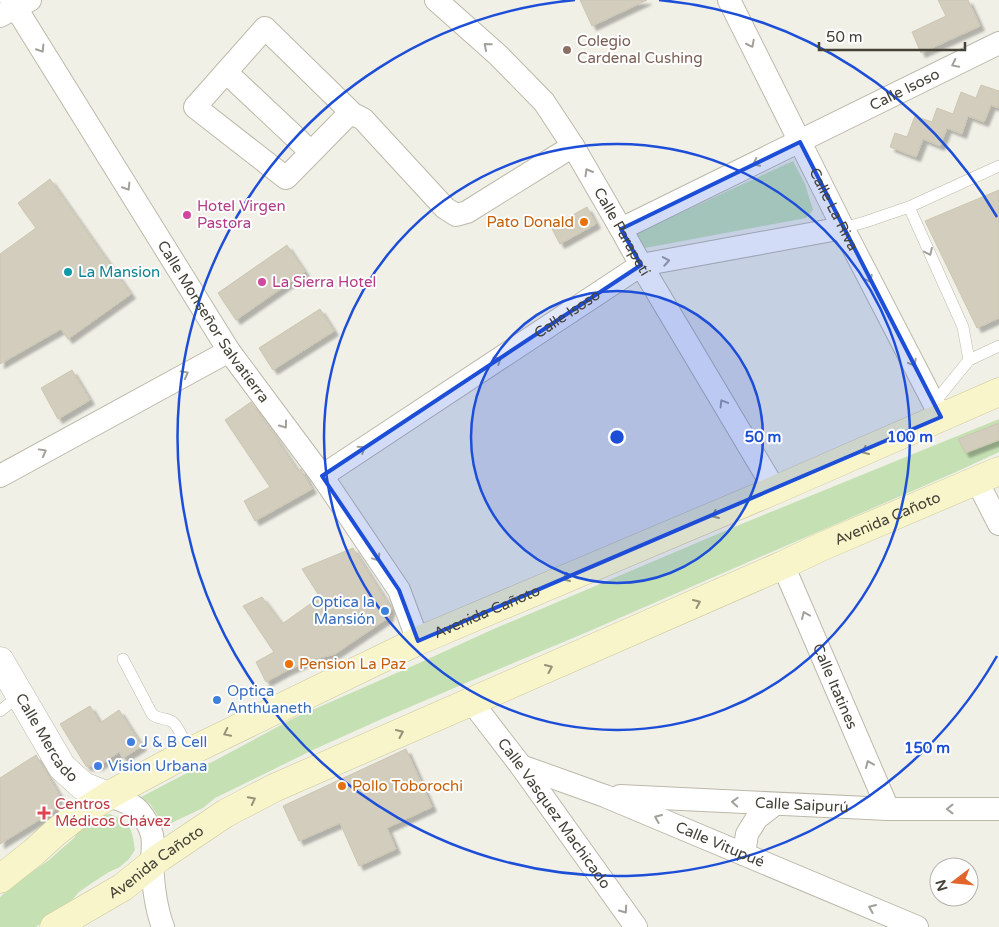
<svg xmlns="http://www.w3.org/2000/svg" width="999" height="927" font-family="'Varela Round',sans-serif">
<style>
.green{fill:#c5e1b4}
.building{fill:#d2cdbd;stroke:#ccc6b1;filter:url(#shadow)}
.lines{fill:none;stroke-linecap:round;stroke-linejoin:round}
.service-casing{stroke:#bcb9aa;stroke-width:12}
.minor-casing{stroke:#bcb9aa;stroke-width:24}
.tertiary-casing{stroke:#bcb9aa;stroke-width:29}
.secondary-casing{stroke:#ccc79b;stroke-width:29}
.service{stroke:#fff;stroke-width:11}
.minor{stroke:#fff;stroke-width:22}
.tertiary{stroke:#fff;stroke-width:28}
.secondary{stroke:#f8f5ca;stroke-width:28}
.oneway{stroke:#a2a09b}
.oneway2{stroke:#959279}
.marked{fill:#1d4ed8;fill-opacity:0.2;stroke:#1d4ed8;stroke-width:4;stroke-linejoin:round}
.ring{fill:none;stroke:#1d4ed8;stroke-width:2.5}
.education-dot{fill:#8d6e63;stroke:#fff;stroke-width:2}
.hotel-dot{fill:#d1479c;stroke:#fff;stroke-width:2}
.food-dot{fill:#e8710a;stroke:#fff;stroke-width:2}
.culture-dot{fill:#0f9aa8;stroke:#fff;stroke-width:2}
.shop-dot{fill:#3f7fe0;stroke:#fff;stroke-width:2}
.health-dot{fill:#e0444e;stroke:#fff;stroke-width:2}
.labels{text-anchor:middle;stroke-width:4;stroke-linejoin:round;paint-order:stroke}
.education-label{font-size:15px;fill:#785e54;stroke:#fff;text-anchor:start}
.street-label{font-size:15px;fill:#444137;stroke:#fff}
.hotel-label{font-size:15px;fill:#b23c85;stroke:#fff;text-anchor:start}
.food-label{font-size:15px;fill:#c56008;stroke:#fff;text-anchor:start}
.culture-label{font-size:15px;fill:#0d838f;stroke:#fff;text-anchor:start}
.shop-label{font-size:15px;fill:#366cbe;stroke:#fff;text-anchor:start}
.health-label{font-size:15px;fill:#be3a42;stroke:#fff;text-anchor:start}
.centre{fill:#1d4ed8;stroke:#fff;stroke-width:2.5}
.ring-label{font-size:15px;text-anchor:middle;font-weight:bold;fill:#1d4ed8;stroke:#fff;stroke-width:4;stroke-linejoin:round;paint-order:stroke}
</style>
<defs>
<filter id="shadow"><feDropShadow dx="4.5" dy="4.5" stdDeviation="1" flood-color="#0004"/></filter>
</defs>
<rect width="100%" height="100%" fill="#f1f0e7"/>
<!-- green -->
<path class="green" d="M793 161 805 184 813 210 806 218 645 248 633 243 639 232Z
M999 419V452L956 472 585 633 473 680 384 718 315 749 215 798 203 808 167 825H164L150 804 141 797 183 775 214 761 294 718 417 664 489 631 734 527Z
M110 814C131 822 132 829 135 850L129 859 120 867 109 872 92 883 79 892 73 899 36 927H0V897L17 882 49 860 74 838 80 829 99 816Z"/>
<!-- building -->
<path class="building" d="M580 0H647L592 26Z
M938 0H968L980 26 921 53 912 32 946 16Z
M981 85 999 91V108L991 105 984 122 968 116 962 134 947 128 940 146 923 139 916 157 890 147 895 133 907 137 915 116 932 122 937 108 953 114 961 92 976 98Z
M50 179 131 294 68 339 61 329 0 364V254L36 228 18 203Z
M999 190V318L977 328 925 221Z
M587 207 596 224 560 244 551 227Z
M287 245 305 272 236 320 218 293Z
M320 309 334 331 273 370 259 348Z
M72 370 90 400 58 419 41 388Z
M251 402 266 423 298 471 301 469 302 471 312 489 255 521 244 501 270 487 225 420Z
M999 423V440L965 453 958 439Z
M353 548 391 608 388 618 335 654 308 661 286 671 266 682 256 662 274 652 243 606 262 597 282 624 320 597 302 569Z
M90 706 100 723 119 710 142 746 123 758 119 752 98 766H86L60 724Z
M406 749 432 807 387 828 396 849 359 866 340 823 299 841 283 806Z
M36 755 59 794 55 810 0 844V778Z"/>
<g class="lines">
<defs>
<path id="service" d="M909 207 963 327 969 360
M843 228 865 222 909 207 999 166
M934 403 969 360 999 346
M123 659 152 714C157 719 164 718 171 721 178 724 185 744 189 752
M0 711 20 695"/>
<g id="minor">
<path id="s1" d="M11 0 229 351 322 476 399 590 418 641"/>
<path id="s2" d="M436 0 498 55 544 102 573 146 621 229 641 265 775 490"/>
<path id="s3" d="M729 0 843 228 941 417"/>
<path d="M0 16 30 0"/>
<path d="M226 72 311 152"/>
<path d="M353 114 345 118 286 178 195 107 265 28 353 114 363 119 445 208 456 215 467 212 573 146"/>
<path id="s4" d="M621 229 999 43"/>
<path d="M0 476 229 351"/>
<path id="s5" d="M322 476 641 265 843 228"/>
<path d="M977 481 999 524"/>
<path id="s6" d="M783 565 888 809"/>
<path id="s7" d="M471 701 521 766 636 927"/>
<path id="s8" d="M521 766 605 796 917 927"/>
<path d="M108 796C118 799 131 802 139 811 144 817 150 827 152 835 154 843 152 854 152 862 153 884 155 906 163 927"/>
<path id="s9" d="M620 796 888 809H999"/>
<path d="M744 854 747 834 757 818 775 804"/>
</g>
<g id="tertiary">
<path id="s10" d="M0 661 62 767 83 786 108 796"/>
</g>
<g id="secondary">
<path id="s11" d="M0 879 34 852 56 832 75 817 111 794 189 752 418 641 775 490 999 392"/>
<path id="s12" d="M54 927 123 887 159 858 226 813 274 788 783 565 823 546 999 471"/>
</g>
</defs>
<!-- service casing -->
<use href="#service" class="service-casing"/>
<!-- minor casing -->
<use href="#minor" class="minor-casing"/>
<!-- tertiary casing -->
<use href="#tertiary" class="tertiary-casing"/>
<!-- secondary casing -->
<use href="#secondary" class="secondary-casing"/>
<!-- service -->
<use href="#service" class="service"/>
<!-- minor -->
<use href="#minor" class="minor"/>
<!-- tertiary -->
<use href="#tertiary" class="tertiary"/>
<!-- secondary -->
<use href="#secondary" class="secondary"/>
</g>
<!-- one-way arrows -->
<defs><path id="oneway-chevron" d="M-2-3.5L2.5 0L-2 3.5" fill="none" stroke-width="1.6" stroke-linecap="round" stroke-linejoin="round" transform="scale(1.25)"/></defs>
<g class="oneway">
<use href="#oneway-chevron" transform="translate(751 44) rotate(63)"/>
<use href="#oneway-chevron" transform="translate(487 46) rotate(-139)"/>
<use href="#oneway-chevron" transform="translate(41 49) rotate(58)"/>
<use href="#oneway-chevron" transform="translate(955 64) rotate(154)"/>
<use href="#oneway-chevron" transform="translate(756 163) rotate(154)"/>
<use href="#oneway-chevron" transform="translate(588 172) rotate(-120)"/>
<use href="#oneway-chevron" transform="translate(127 187) rotate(58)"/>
<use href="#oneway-chevron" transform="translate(929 252) rotate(65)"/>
<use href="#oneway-chevron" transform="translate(666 261) rotate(-10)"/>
<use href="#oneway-chevron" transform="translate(869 279) rotate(62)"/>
<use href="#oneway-chevron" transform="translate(498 360) rotate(-33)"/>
<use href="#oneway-chevron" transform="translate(913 363) rotate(62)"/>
<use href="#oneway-chevron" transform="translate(185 374) rotate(-29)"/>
<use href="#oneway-chevron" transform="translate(723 403) rotate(-121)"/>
<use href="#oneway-chevron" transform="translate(284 425) rotate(54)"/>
<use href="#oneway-chevron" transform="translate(362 449) rotate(-33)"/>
<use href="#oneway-chevron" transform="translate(43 452) rotate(-29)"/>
<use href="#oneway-chevron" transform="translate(377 558) rotate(56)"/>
<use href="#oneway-chevron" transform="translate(805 615) rotate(-113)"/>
<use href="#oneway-chevron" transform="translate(869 764) rotate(-113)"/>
<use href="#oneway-chevron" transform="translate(735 802) rotate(-177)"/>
<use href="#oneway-chevron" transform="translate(950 809) rotate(180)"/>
<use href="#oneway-chevron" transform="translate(658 818) rotate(-157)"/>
<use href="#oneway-chevron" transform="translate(872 908) rotate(-157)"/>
<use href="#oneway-chevron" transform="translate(624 910) rotate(55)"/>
</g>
<g class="oneway2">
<use href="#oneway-chevron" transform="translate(865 451) rotate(156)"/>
<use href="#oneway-chevron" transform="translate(715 515) rotate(157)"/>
<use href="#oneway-chevron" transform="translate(566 578) rotate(157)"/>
<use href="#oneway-chevron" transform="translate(697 603) rotate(-24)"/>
<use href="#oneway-chevron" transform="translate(549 668) rotate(-24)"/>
<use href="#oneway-chevron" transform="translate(227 733) rotate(154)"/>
<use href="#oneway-chevron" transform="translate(400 733) rotate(-24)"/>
<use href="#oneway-chevron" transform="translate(252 800) rotate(-27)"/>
</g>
<!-- marked area -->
<path class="marked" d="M800 142 941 417 418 641 399 590 322 476 641 265 621 229Z"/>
<!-- distance rings -->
<circle cx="617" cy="437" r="146" fill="#1d4ed8" fill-opacity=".12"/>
<g class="ring">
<circle cx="617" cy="437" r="146"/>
<circle cx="617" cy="437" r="293"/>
<path d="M997 656A439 439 0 1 1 575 0M659 0A439 439 0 0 1 997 217"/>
</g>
<!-- markers -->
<circle class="education-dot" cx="567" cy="50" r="5"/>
<g class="hotel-dot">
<circle cx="187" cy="215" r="5"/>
<circle cx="262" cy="282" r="5"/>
</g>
<g class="food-dot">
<circle cx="584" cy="222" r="5"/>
<circle cx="289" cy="664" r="5"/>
<circle cx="342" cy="786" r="5"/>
</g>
<circle class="culture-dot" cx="68" cy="272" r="5"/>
<g class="shop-dot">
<circle cx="385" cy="611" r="5"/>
<circle cx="217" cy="700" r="5"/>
<circle cx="131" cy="742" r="5"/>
<circle cx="98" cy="766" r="5"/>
</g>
<path class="health-dot" d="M41.5 805.5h5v5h5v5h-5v5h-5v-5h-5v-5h5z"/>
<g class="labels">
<!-- education labels -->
<g class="education-label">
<text x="577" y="46">Colegio<tspan x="577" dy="17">Cardenal Cushing</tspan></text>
</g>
<!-- street labels -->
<g class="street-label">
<text dy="5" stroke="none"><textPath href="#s4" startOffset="316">Calle Isoso</textPath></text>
<text dy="5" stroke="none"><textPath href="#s3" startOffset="234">Calle La Riva</textPath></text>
<text dy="5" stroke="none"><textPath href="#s2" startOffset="300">Calle Parapetí</textPath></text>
<text dy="5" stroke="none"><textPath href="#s5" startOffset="294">Calle Isoso</textPath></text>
<text dy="5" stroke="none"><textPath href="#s1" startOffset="380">Calle Monseñor Salvatierra</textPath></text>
<text dy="5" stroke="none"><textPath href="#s12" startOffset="931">Avenida Cañoto</textPath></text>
<text dy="5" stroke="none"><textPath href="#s11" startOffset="558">Avenida Cañoto</textPath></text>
<text dy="5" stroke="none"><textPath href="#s6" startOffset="132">Calle Itatines</textPath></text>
<text dy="5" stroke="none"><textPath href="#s10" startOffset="90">Calle Mercado</textPath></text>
<text dy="5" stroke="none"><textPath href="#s9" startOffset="182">Calle Saipurú</textPath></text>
<text dy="5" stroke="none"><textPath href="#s7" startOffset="140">Calle Vasquez Machicado</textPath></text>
<text dy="5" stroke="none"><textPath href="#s8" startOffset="214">Calle Vitupué</textPath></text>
<text dy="5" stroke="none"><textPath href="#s12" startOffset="121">Avenida Cañoto</textPath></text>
</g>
<!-- hotel labels -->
<g class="hotel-label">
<text x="197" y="211">Hotel Virgen<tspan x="197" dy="17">Pastora</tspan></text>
<text x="272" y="287">La Sierra Hotel</text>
</g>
<!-- food labels -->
<g class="food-label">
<text x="574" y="227" text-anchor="end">Pato Donald</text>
<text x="299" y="669">Pension La Paz</text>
<text x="352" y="791">Pollo Toborochi</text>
</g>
<!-- culture labels -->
<g class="culture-label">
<text x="78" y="277">La Mansion</text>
</g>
<!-- shop labels -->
<g class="shop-label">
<text x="375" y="607" text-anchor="end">Optica la<tspan x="375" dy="17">Mansión</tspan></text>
<text x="227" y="696">Optica<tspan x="227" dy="17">Anthuaneth</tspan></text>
<text x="141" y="747">J &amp; B Cell</text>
<text x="108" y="771">Vision Urbana</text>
</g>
<!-- health labels -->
<g class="health-label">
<text x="55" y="809">Centros<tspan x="55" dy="17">Médicos Chávez</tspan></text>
</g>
</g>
<circle cx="617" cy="437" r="8" class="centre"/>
<g class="ring-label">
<text x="763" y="442">50 m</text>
<text x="910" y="442">100 m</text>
<text x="927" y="753">150 m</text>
</g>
<!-- north arrow -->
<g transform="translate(954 882) rotate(254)"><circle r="24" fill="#ffffff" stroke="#b4b3af"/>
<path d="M0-4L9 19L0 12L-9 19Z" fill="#e2652d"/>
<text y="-8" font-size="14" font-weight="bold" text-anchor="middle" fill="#444137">N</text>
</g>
<!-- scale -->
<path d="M819 42v8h146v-8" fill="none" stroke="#444137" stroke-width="2.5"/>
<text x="826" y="42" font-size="15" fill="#444137" stroke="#ffffff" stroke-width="4" paint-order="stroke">50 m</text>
</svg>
